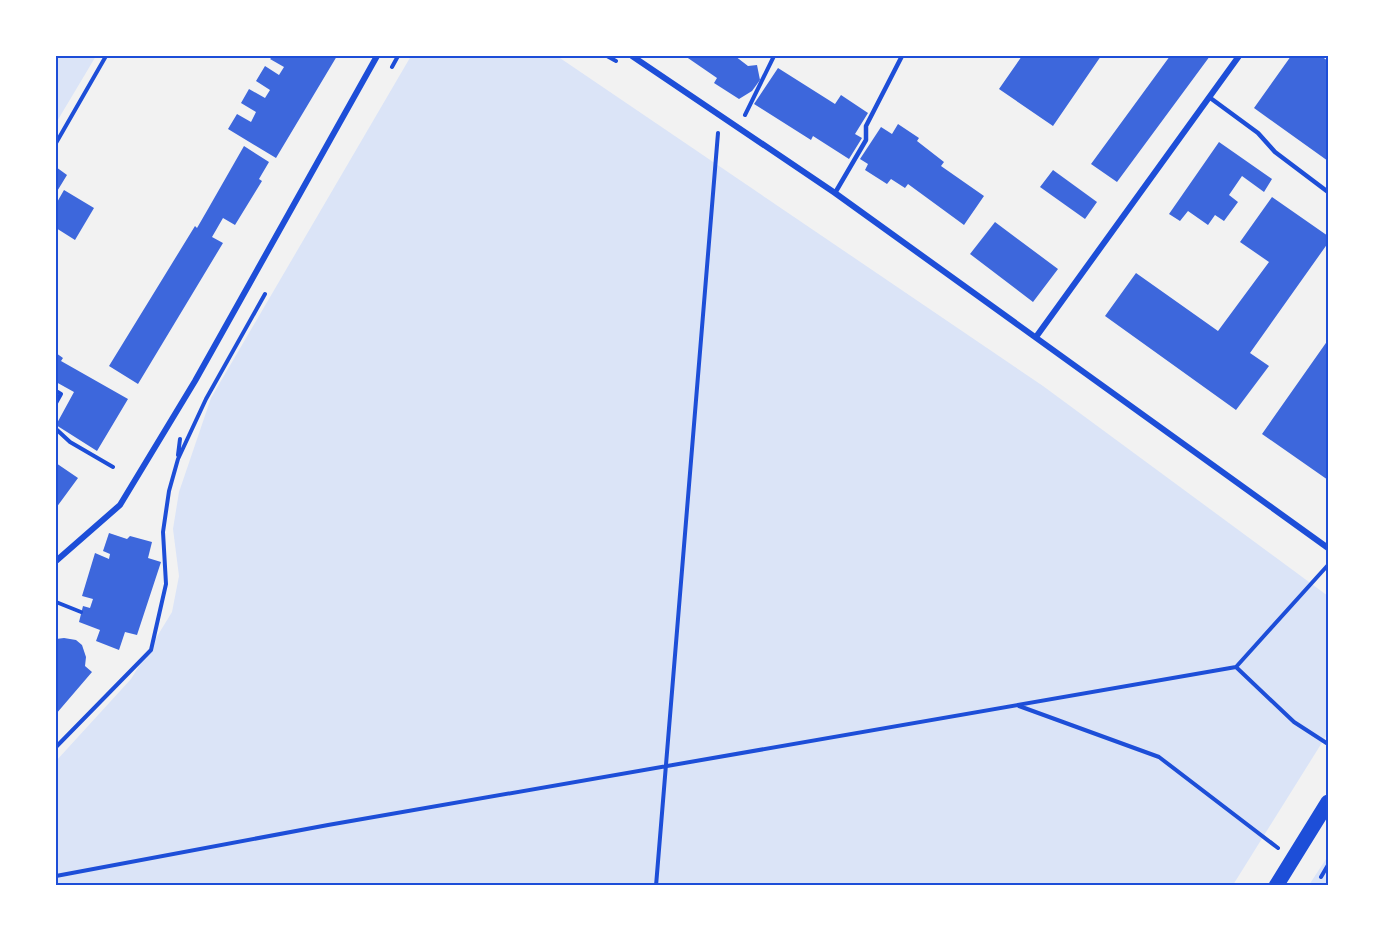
<svg xmlns="http://www.w3.org/2000/svg" width="1384" height="941" font-family="Cabin,sans-serif">
<style>
.green{fill:#dbe4f7}
.building{fill:#3d67dc}
.lines{fill:none;stroke-linecap:round;stroke-linejoin:round}
.path{stroke:#1d4ed8;stroke-width:4}
.service{stroke:#1d4ed8;stroke-width:4.5}
.minor{stroke:#1d4ed8;stroke-width:6}
.primary{stroke:#1d4ed8;stroke-width:15}
.neatline{fill:none;stroke:#1d4ed8;stroke-width:2}
</style>
<rect width="100%" height="100%" fill="#f2f2f2"/>
<!-- green -->
<path class="green" d="M56 56H96L56 123Z
M411 56H557L1043 386 1328 596V733L1233 885H56V761L131 679 172 612 179 576 173 529 179 492 211 398Z
M1328 856V885H1309Z"/>
<!-- building -->
<path class="building" d="M273 56H337L276 158 228 129 237 114 251 122 256 112 241 103 249 89 265 98 270 90 256 81 265 66 279 75 284 67 270 59Z
M685 56H735L748 66 757 65 760 80 752 91 739 99 714 83 717 78Z
M1022 56H1101L1053 126 999 89Z
M1170 56H1210L1117 182 1091 164Z
M1291 56H1321L1328 61V161L1254 108Z
M778 68 835 104 841 95 868 113 855 134 862 138 849 159 813 136 811 140 754 104Z
M898 124 919 138 917 141 944 162 941 166 984 196 964 225 908 184 905 188 891 179 887 184 865 170 868 164 860 159 881 127 892 134Z
M1219 142 1272 179 1264 192 1242 176 1229 195 1238 202 1224 221 1215 215 1208 225 1188 211 1180 221 1169 214Z
M244 146 269 162 259 179 262 181 235 225 223 218 212 237 223 243 138 384 109 366 195 226 197 228 208 209Z
M56 167 67 175 56 193Z
M1053 170 1097 202 1085 219 1040 187Z
M64 190 94 208 75 240 56 228V204Z
M1272 197 1328 236V243L1250 353 1269 366 1236 410 1105 316 1136 273 1218 331 1269 262 1240 242Z
M995 222 1058 269 1033 302 970 254Z
M1328 340V480L1262 434Z
M56 353 63 358 61 361 128 399 97 451 56 425 74 392 56 382Z
M56 463 78 478 56 508Z
M109 533 127 539 130 536 152 542 148 558 161 562 137 635 125 632 119 650 96 641 100 630 79 622 83 606 90 608 93 599 82 596 95 553 109 559 110 554 103 551Z
M64 638 76 640 82 645 86 657 85 666 92 672 56 714V639Z"/>
<g class="lines">
<!-- path -->
<path class="path" d="M607 56 616 61
M392 67 398 56
M745 115 774 56
M56 143 106 56
M56 391 61 394 56 403
M56 429 70 442 113 467
M178 455 180 439
M56 602 81 612
M1236 667 1294 722 1328 744
M1019 706 1159 757 1278 848
M56 747 151 650 166 584 163 532 169 491 178 459 206 399 265 294
M56 876 328 825 1236 667 1328 565
M1321 877 1328 865
M656 886 718 133"/>
<!-- service -->
<path class="service" d="M1209 97 1258 133 1275 152 1328 192
M835 193 866 140V126L902 56"/>
<!-- minor -->
<path class="minor" d="M632 56 835 193 1328 548
M1036 337 1239 56
M56 561 120 505 195 381 377 56"/>
<!-- primary -->
<path class="primary" d="M1276 886 1328 802"/>
</g>
<!-- border -->
<rect width="1384" height="941" fill="none" stroke="#ffffff" stroke-width="114"/>
<rect x="57" y="57" width="1270" height="827" class="neatline"/>
</svg>
